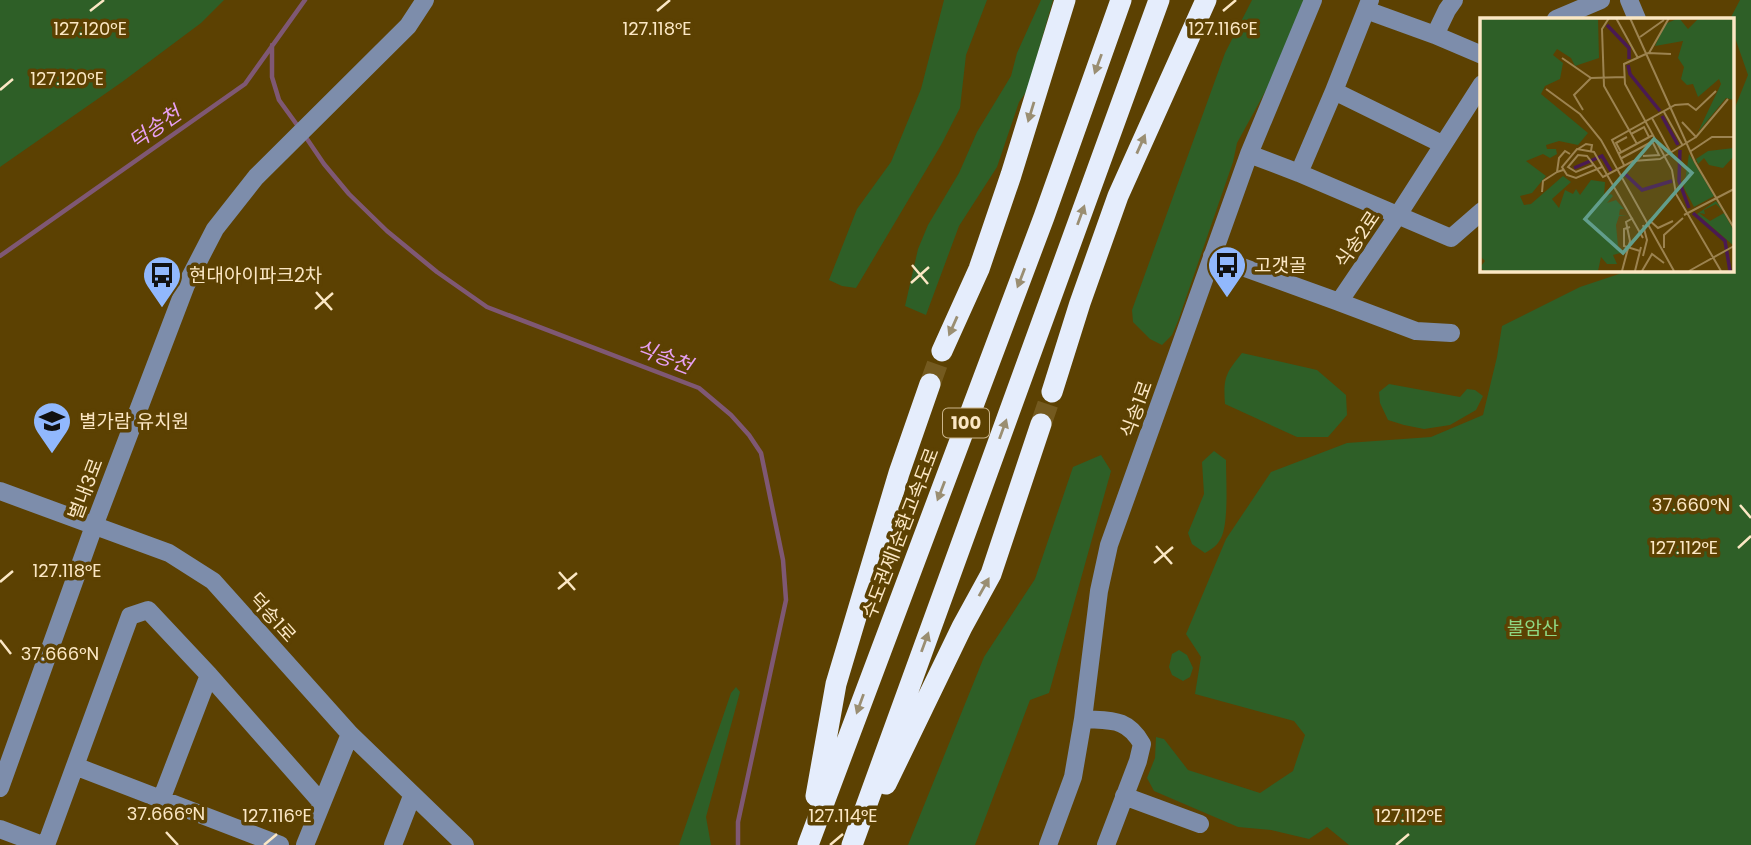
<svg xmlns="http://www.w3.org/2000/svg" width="1751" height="845" font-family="Poppins,'Noto Sans KR',sans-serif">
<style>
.green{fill:#2e5f27}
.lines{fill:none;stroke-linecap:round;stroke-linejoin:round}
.stream{stroke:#7f5874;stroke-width:4.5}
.highway-tunnel{stroke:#745a1f;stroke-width:21;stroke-dasharray:21 10;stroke-linecap:butt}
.minor{stroke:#7d8dab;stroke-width:18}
.highway{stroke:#e5edfc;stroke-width:21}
.oneway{fill:#9a8e72}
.ticks{fill:none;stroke:#fbe7c4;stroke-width:2.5}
.labels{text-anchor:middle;stroke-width:7;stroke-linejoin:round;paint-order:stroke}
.shield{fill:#5c4102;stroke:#cbb58a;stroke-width:2}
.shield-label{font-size:18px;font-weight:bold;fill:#fbe7c4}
.street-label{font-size:19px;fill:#fbe7c4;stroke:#5c4102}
.poi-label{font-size:19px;fill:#fbe7c4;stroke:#5c4102;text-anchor:start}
.park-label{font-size:19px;fill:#8ed883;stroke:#5c4102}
.water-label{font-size:21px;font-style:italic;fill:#e7a0f3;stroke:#5c4102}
.inset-river{fill:none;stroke:#4a1a52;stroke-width:3.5}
.inset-road{fill:none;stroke:#9c8350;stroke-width:2}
.view{fill:#629e8c;fill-opacity:0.15;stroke:#629e8c;stroke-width:3.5}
.inset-edge{fill:none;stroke:#fbe7c4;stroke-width:3.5}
.ticks-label{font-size:18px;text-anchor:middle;fill:#fbe7c4;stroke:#5c4102;stroke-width:7;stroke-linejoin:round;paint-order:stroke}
</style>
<rect width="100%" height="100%" fill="#5c4102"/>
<!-- green -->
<path class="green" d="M0 0H224L201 23 122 82 0 167Z
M944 0H987L966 55 960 108 941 145 856 288 842 286 829 280 857 209 891 162 921 89Z
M1041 0H1053L1027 91 1019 102 997 167 959 226 926 315 905 306 918 249 928 225 959 173 977 132 1011 76 1017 53Z
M1252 0H1304L1276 72 1237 143 1233 162 1178 321 1172 335 1162 345 1150 339 1133 322 1132 310 1225 53Z
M1740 0H1751V845H1349L1327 827 1309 839 1271 830 1238 827 1154 791 1147 778 1155 758 1156 737 1164 739 1188 770 1260 793 1293 771 1305 735 1294 721 1195 694 1201 657 1186 634 1226 539 1271 472 1347 443 1431 437 1483 415 1497 357 1502 326 1580 287 1631 270H1732V115L1748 75 1732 29V19H1730Z
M1242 353 1317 370 1346 395 1347 415 1328 437H1297L1225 404C1223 377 1226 373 1242 353Z
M1389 384 1460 397 1467 389 1475 390 1483 396 1476 410 1450 425 1424 429 1404 425 1388 420 1380 403 1379 392Z
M1214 451 1226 460C1226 478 1229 523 1221 538 1217 546 1212 549 1205 553L1192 544 1188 533 1204 494 1202 462Z
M1101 455 1111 471 1049 693 1030 700 975 845H908L984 657 1035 579 1073 467Z
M1179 650 1187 655 1193 668 1190 677 1183 681 1172 675 1169 667 1172 654Z
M736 687 740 692 706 817 711 845H679L731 693Z"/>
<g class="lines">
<!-- stream -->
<path class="stream" d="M272 45V77L279 100 300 129
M305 136 324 164 349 194 387 231 437 272 487 307 699 388 731 415 749 435 761 453 783 560 786 600 738 822V845
M0 256 245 84 305 0"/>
<!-- highway-tunnel -->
<path class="highway-tunnel" d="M930 384 942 351
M1041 424 1052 392"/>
<!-- minor -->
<path class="minor" d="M1629 0 1637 19
M1366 10 1435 35 1482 55
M1556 19 1601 0
M1435 35 1447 10 1454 0
M1334 91 1442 144
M1249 154 1299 173 1451 238 1482 211
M1299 173 1334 91 1370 0
M1212 256 1339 302 1398 215 1482 84
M1339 302 1416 331 1451 333
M0 491 169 553 213 581 350 734 465 845
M1083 719C1110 721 1127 717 1142 744L1138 761 1106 845
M75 766 280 845
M0 788 94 526 186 285 215 229 256 177 408 26 425 0
M1124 796 1200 824
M161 800 209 675
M0 829 42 845
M46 845 130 616 148 610 209 675 321 802
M305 845 350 734
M393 845 412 796
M1048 845 1073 777 1083 719 1099 591 1109 545 1249 154 1313 0"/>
<!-- highway -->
<path class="highway" d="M942 351 979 269 1011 175 1065 0
M1052 392 1080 303 1118 196 1206 0
M886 784 962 627 991 574 1041 424
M816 796 836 684 899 473 930 384
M808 845 1044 217 1121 0
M852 845 1159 0"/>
</g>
<!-- one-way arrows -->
<defs><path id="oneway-solid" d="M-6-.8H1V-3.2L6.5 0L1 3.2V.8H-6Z" transform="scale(1.75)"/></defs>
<g class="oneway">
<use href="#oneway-solid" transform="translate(1098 64) rotate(110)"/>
<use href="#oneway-solid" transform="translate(1031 112) rotate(107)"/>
<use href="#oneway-solid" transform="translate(1141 144) rotate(-66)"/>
<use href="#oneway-solid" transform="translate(1081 215) rotate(-70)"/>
<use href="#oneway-solid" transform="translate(1021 278) rotate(111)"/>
<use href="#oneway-solid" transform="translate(953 326) rotate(114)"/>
<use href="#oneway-solid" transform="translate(1003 429) rotate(-70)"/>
<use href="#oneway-solid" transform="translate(941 491) rotate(111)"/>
<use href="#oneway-solid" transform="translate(984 587) rotate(-61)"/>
<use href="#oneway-solid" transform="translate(925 642) rotate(-70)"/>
<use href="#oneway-solid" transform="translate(860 704) rotate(110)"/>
</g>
<!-- ticks -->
<path class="ticks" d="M90 11 104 0M657 11 670 0M1223 11 1236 0M0 90 13 79M912 265 928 284M911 283 929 267M316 292 332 310M315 309 333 293M1740 505 1751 518M1156 546 1172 564M1738 548 1751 536M1154 563 1173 547M559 572 575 590M0 582 13 571M558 589 577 573M0 640 11 654M166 832 178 845M264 845 277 834M830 845 843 834M1396 845 1409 834"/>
<!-- icons -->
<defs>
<symbol id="bus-pin" viewBox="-11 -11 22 30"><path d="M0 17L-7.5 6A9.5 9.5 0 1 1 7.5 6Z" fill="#91b8fd" stroke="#5c4102"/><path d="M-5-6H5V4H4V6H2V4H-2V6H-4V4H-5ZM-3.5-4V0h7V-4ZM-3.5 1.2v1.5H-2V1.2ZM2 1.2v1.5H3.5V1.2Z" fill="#111"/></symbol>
<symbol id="school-pin" viewBox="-11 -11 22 30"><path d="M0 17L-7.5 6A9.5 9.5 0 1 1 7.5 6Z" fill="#91b8fd" stroke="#5c4102"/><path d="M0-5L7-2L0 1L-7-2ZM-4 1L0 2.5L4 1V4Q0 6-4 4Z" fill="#111"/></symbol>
</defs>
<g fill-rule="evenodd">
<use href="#bus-pin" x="1205" y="243" width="44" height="60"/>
<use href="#bus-pin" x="140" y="253" width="44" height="60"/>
<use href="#school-pin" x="30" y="399" width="44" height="60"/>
</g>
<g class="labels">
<!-- shield labels -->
<rect class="shield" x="943" y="408.5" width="46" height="29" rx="5"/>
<g class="shield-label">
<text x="966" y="429">100</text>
</g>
<!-- street labels -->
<g class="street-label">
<text transform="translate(1357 239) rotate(-56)" y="7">식송2로</text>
<text transform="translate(1136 409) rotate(-70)" y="7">식송1로</text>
<text transform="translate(85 489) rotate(-69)" y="7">별내3로</text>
<text transform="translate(900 533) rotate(-69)" y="7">수도권제1순환고속도로</text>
<text transform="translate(273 617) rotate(48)" y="7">덕송1로</text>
</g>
<!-- poi labels -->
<g class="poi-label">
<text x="1254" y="272">고갯골</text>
<text x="189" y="282">현대아이파크2차</text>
<text x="79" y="428">별가람 유치원</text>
</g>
<!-- park labels -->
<g class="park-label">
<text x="1533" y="635">불암산</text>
</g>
<!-- water labels -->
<g class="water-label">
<text transform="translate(155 128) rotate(-35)" y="7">덕송천</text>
<text transform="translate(664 357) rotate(21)" y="7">식송천</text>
</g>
</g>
<!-- overview -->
<g transform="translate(1480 18)">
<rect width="254" height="254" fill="#5c4102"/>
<path d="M0 0H118L119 40 95 48 91 40 77 31 73 37 83 45 80 61 65 68 61 76 108 115 98 127 79 123 66 127 67 131H76L77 136 70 140 63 136 46 143 66 158 52 175 40 178 44 187 51 186 83 158 91 164 72 181 79 190 85 172 93 176 96 171 100 177 111 162 125 164 124 179 131 176 133 178 127 185 136 182 144 191H140L139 197H147L139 198 136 207 138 228 144 234 133 237 137 246H127L121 239 118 253H4L0 249 5 243 0 238ZM199 0 208 11 219 0H254V82L246 80 218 114 241 66 239 61 218 79 213 66 207 67 201 61 204 49 198 40 203 23 175 28 185 6ZM254 130V138L243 150 229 147 224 140 218 146 216 141 228 133ZM209 136 234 178 214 189 204 170ZM236 183 243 193 236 186 224 192 225 196 219 195 230 203 244 195 254 213V228L217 196Z" fill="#2e5f27"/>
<path class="inset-river" d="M127 7 149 30V41M148 47 150 56 180 93M182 98 198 127M200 132 199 163 209 190M94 150 122 138 131 153M144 155 162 172 192 163M213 195 245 223 250 253"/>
<path class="inset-road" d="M129 0 122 11 124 68 157 126M136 0 158 40M150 0 215 144 254 210M160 19 184 2M168 35 144 46 145 66 192 152 196 176 241 253M168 35 191 36M169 35 189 0M82 40 111 60 144 59M66 71 100 96 121 122 194 253M103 92 94 77 111 60M184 94 203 128M172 100 191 135M202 104 216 119 248 81M151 116 164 109 169 119M98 131 106 126 112 127 111 133M211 133 232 119H254M141 134 136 125 147 119M138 136 173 117M163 138 179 137 172 123M140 141 175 122M113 147 96 154 88 149 98 137 107 138 123 159 153 143 180 141 216 119M144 147 132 122 195 87 208 86 216 92 236 73M122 149 96 160 87 157 82 149 97 131 114 134 163 220M83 152 77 154 79 140 85 133 90 136M62 174 63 163 77 154M204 197 254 171M169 202 178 210 193 203M150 209 144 211V228L160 233M184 230V217L203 200M163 238 167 222 163 207M142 253 150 223 146 204 153 200M155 253 161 229M162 253 172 236 184 245M209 253 254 228"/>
<path class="view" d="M174 121 212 155 143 235 105 201Z"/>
<rect width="254" height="254" class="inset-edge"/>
</g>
<g class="ticks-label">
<text x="90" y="35">127.120°E</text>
<text x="657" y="35">127.118°E</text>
<text x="1223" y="35">127.116°E</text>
<text x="67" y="85">127.120°E</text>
<text x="1691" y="511">37.660°N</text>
<text x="1684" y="554">127.112°E</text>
<text x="67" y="577">127.118°E</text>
<text x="60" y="660">37.666°N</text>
<text x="166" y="820">37.666°N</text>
<text x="277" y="822">127.116°E</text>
<text x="843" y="822">127.114°E</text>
<text x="1409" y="822">127.112°E</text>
</g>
</svg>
